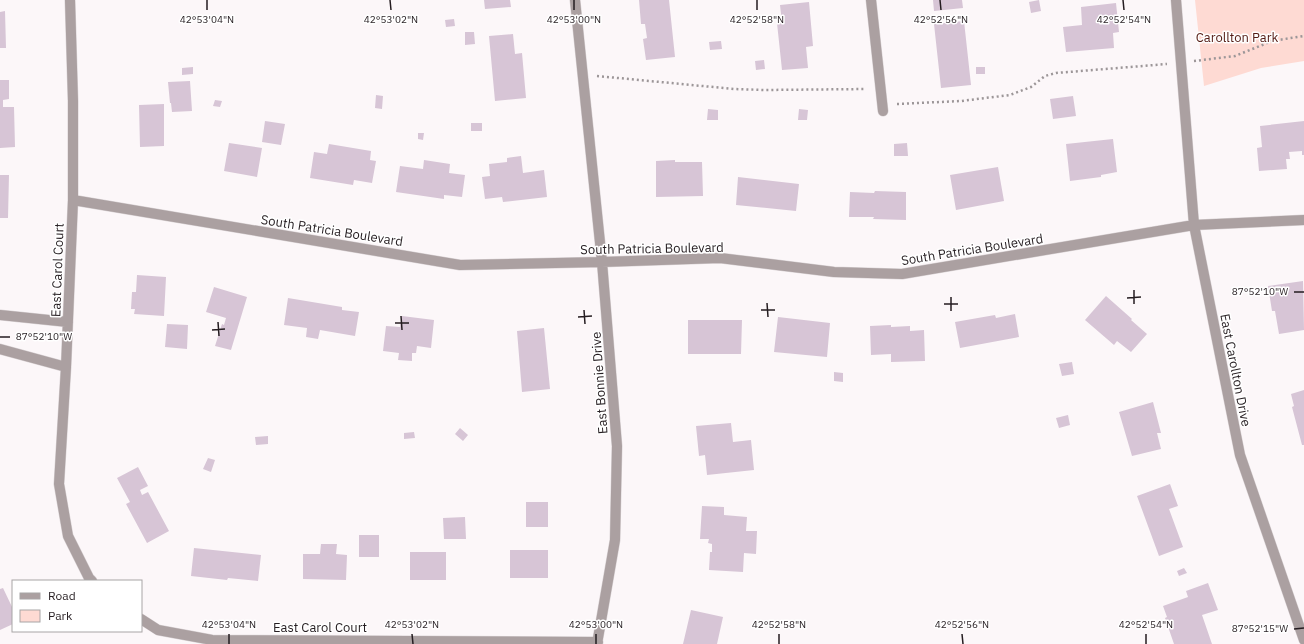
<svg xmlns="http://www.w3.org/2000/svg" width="1304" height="644" font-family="'IBM Plex Sans',sans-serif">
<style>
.green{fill:#fedad3}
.building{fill:#d7c5d6}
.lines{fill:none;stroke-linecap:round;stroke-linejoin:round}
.minor-casing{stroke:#dad4d6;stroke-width:11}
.path{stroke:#9c9698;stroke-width:2.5;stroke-dasharray:2 3;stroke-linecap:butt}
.minor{stroke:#aba0a1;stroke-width:10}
.ticks{fill:none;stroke:#251d21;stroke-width:1.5}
.labels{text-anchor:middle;stroke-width:3;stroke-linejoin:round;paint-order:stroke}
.park-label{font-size:13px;fill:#541b14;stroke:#fff}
.street-label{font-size:13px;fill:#251d21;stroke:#fff}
.ticks-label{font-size:10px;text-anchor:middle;fill:#251d21;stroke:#fff;stroke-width:3;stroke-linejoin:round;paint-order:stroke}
</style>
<rect width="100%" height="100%" fill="#fcf7f9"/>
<!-- green -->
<path class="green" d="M1195 0H1304V61L1261 68 1204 86Z"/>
<!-- building -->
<path class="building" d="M484 0H510L511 7 485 9Z
M639 0H669L675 57 646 60 643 39 647 38 645 24H641Z
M933 0H962L963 8 934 11Z
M1039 0 1041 11 1031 13 1029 2Z
M809 2 813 46 806 47 808 68 782 70 777 23H782L780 5Z
M1116 3 1119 32 1113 33 1114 48 1066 52 1063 27 1082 25 1081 7Z
M5 11 6 48H0V12Z
M454 19 455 26 446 27 445 20Z
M964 21 971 85 941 88 934 24Z
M465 32H474L475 44 465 45Z
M513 34 515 54 522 53 526 98 495 101 489 36Z
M721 41 722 49 710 50 709 42Z
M764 60 765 69 756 70 755 61Z
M193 67V74L182 75V68Z
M976 67H985V74H976Z
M0 80H9V99L3 100V107H14L15 147 0 148Z
M190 81 192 111 172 112 171 103H170L168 82Z
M376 95 383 96 382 109 375 108Z
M1073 96 1076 116 1053 119 1050 99Z
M215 100 222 101 220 107 213 106Z
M164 104V146L140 147 139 105Z
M708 109 718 110V120H707Z
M799 109 808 110 807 120H798Z
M265 121 285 124 281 145 262 142Z
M1304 121V155H1302V151L1289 152 1290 159H1286L1287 169 1259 171 1257 148 1262 147 1260 126Z
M471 123H482V131H471Z
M418 133H424L423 140 418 139Z
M1113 139 1117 172 1101 175V177L1070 181 1066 144Z
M229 143 262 148 257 177 224 171Z
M907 143 908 156H894V144Z
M329 144 371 151 370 160 376 161 372 183 354 180 353 185 310 178 314 152 327 154Z
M521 156 523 173 544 170 547 197 503 202 502 197 485 199 482 177 490 176 489 164 507 162V158Z
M424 160 450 164 449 173 465 175 462 197 444 195V199L396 192 400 166 423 169Z
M675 160V162H702L703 196 656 197V161Z
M998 167 1004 201 956 210 950 175Z
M0 175H9L8 218H0Z
M738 177 799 184 796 211 736 205Z
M875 191 906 192V220L873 219 874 217H849L850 192 874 193Z
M137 275 166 277 164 316 134 314 135 309H131L132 292H136Z
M1303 281 1304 330 1279 334 1275 311H1272L1268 286Z
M214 287 247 297 231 350 215 346 222 324 224 325 226 318 206 312Z
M1106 296 1132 319 1131 320 1147 334 1131 352 1117 341 1114 345 1085 320Z
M288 298 342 307V310L359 312 355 336 320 330 318 339 306 337 307 328 284 325Z
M1015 314 1019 337 960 348 955 322 995 315 996 318Z
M402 316 434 320 431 348 417 346 416 353H412V361L398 360 399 353 383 351 386 326 400 327Z
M778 317 830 323 827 357 774 352Z
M688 320H742L741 354H688Z
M167 324 188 325 187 349 165 347Z
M891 325V327L910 326V331L924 330 925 361 891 362V354L871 355 870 326Z
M544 328 550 389 522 392 517 331Z
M1072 362 1074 374 1062 376 1059 364Z
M834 372 843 373V382L834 381Z
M1304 390V445H1302L1292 407 1294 406 1291 394Z
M1153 402 1161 433H1157L1161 449 1132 456 1119 412Z
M1068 415 1070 425 1059 428 1056 418Z
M731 423 733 442 751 440 754 470 707 475 705 455 699 456 696 426Z
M460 428 468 435 463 441 455 434Z
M414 432 415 438 404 439V433Z
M268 436V444L256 445 255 437Z
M208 458 215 460 211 472 203 469Z
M138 467 148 486 140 490 142 495 148 492 169 531 147 543 126 504 130 502 117 478Z
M1170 484 1178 506 1169 509 1183 547 1159 556 1137 496Z
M526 502H548V527H526Z
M702 506 724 507V515L747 517 746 531H757L756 554 744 553 743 572 709 570 710 552H712V544L708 543 709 539H700Z
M465 517 466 539H444L443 518Z
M359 535H379V557H359Z
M321 544H337L336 554 347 555 346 580 303 579V554H320Z
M194 548 261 555 258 581 228 578 227 580 191 576Z
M510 550H548V578H510Z
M410 552H446V580H410Z
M1184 568 1187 573 1179 576 1177 571Z
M1208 583 1218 610 1202 615 1212 644H1174L1165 618 1167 617 1163 606 1188 597 1186 591Z
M3 588 13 609V624L0 630V589Z
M691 610 723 617 717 644H683Z"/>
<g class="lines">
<defs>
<path id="minor" d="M70 0 73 101V200L66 367 59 484 68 536 89 578 92 581
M575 0 602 262 617 446 615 540 597 644
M871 0 883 111
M1176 0 1194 225 1240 455 1304 640
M73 200 460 265 602 262 720 258 834 272 902 274 1194 225 1304 220
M0 315 68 322
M0 349 66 367
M141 619 158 630 212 640 598 642"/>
</defs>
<!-- minor casing -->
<use href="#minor" class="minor-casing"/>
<!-- path -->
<path class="path" d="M1194 61 1235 56 1272 41 1304 36
M597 76 734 89 765 90 866 89
M897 104 961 101 1010 95 1031 87 1045 76 1056 73 1167 64"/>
<!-- minor -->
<use href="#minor" class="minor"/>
</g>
<!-- ticks -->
<path class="ticks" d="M207 0V10M390 0 391 10M574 0V10M757 0V10M940 0 941 10M1123 0 1124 10M1134 290V304M1294 292H1304M951 297V311M1127 298 1141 297M767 303 768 317M944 304H958M584 310 585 324M761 310H775M401 316 402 330M578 317 592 316M218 322 219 336M395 323H409M212 330 225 329M0 337H10M1294 629 1304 628M229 634V644M412 634 413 644M596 634V644M779 634V644M962 634 963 644M1146 634V644"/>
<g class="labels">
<!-- park labels -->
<g class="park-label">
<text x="1237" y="42">Carollton Park</text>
</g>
<!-- street labels -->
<g class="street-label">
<text transform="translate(332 230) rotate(9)" y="5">South Patricia Boulevard</text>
<text transform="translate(652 248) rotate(-1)" y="5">South Patricia Boulevard</text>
<text transform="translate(972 249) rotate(-9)" y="5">South Patricia Boulevard</text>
<text transform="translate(57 270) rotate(-88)" y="5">East Carol Court</text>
<text transform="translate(1236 370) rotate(79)" y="5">East Carollton Drive</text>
<text transform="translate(599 383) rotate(-94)" y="5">East Bonnie Drive</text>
<text x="320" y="632">East Carol Court</text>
</g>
</g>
<g class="ticks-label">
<text x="207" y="23">42°53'04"N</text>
<text x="391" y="23">42°53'02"N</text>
<text x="574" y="23">42°53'00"N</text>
<text x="757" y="23">42°52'58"N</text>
<text x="941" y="23">42°52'56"N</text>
<text x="1124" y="23">42°52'54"N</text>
<text x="1260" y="295">87°52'10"W</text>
<text x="44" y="340">87°52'10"W</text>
<text x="229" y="628">42°53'04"N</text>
<text x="412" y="628">42°53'02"N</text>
<text x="596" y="628">42°53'00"N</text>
<text x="779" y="628">42°52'58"N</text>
<text x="962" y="628">42°52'56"N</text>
<text x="1146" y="628">42°52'54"N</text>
<text x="1260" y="632">87°52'15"W</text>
</g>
<!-- legend -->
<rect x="12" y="580" width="130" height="52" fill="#ffffff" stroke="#a8a5a6"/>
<rect x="20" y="593" width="20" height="6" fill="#aba0a1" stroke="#a8a5a6"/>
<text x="48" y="600" font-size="12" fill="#251d21">Road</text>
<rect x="20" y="610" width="20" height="12" fill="#fedad3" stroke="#a8a5a6"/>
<text x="48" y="620" font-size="12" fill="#251d21">Park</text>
</svg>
